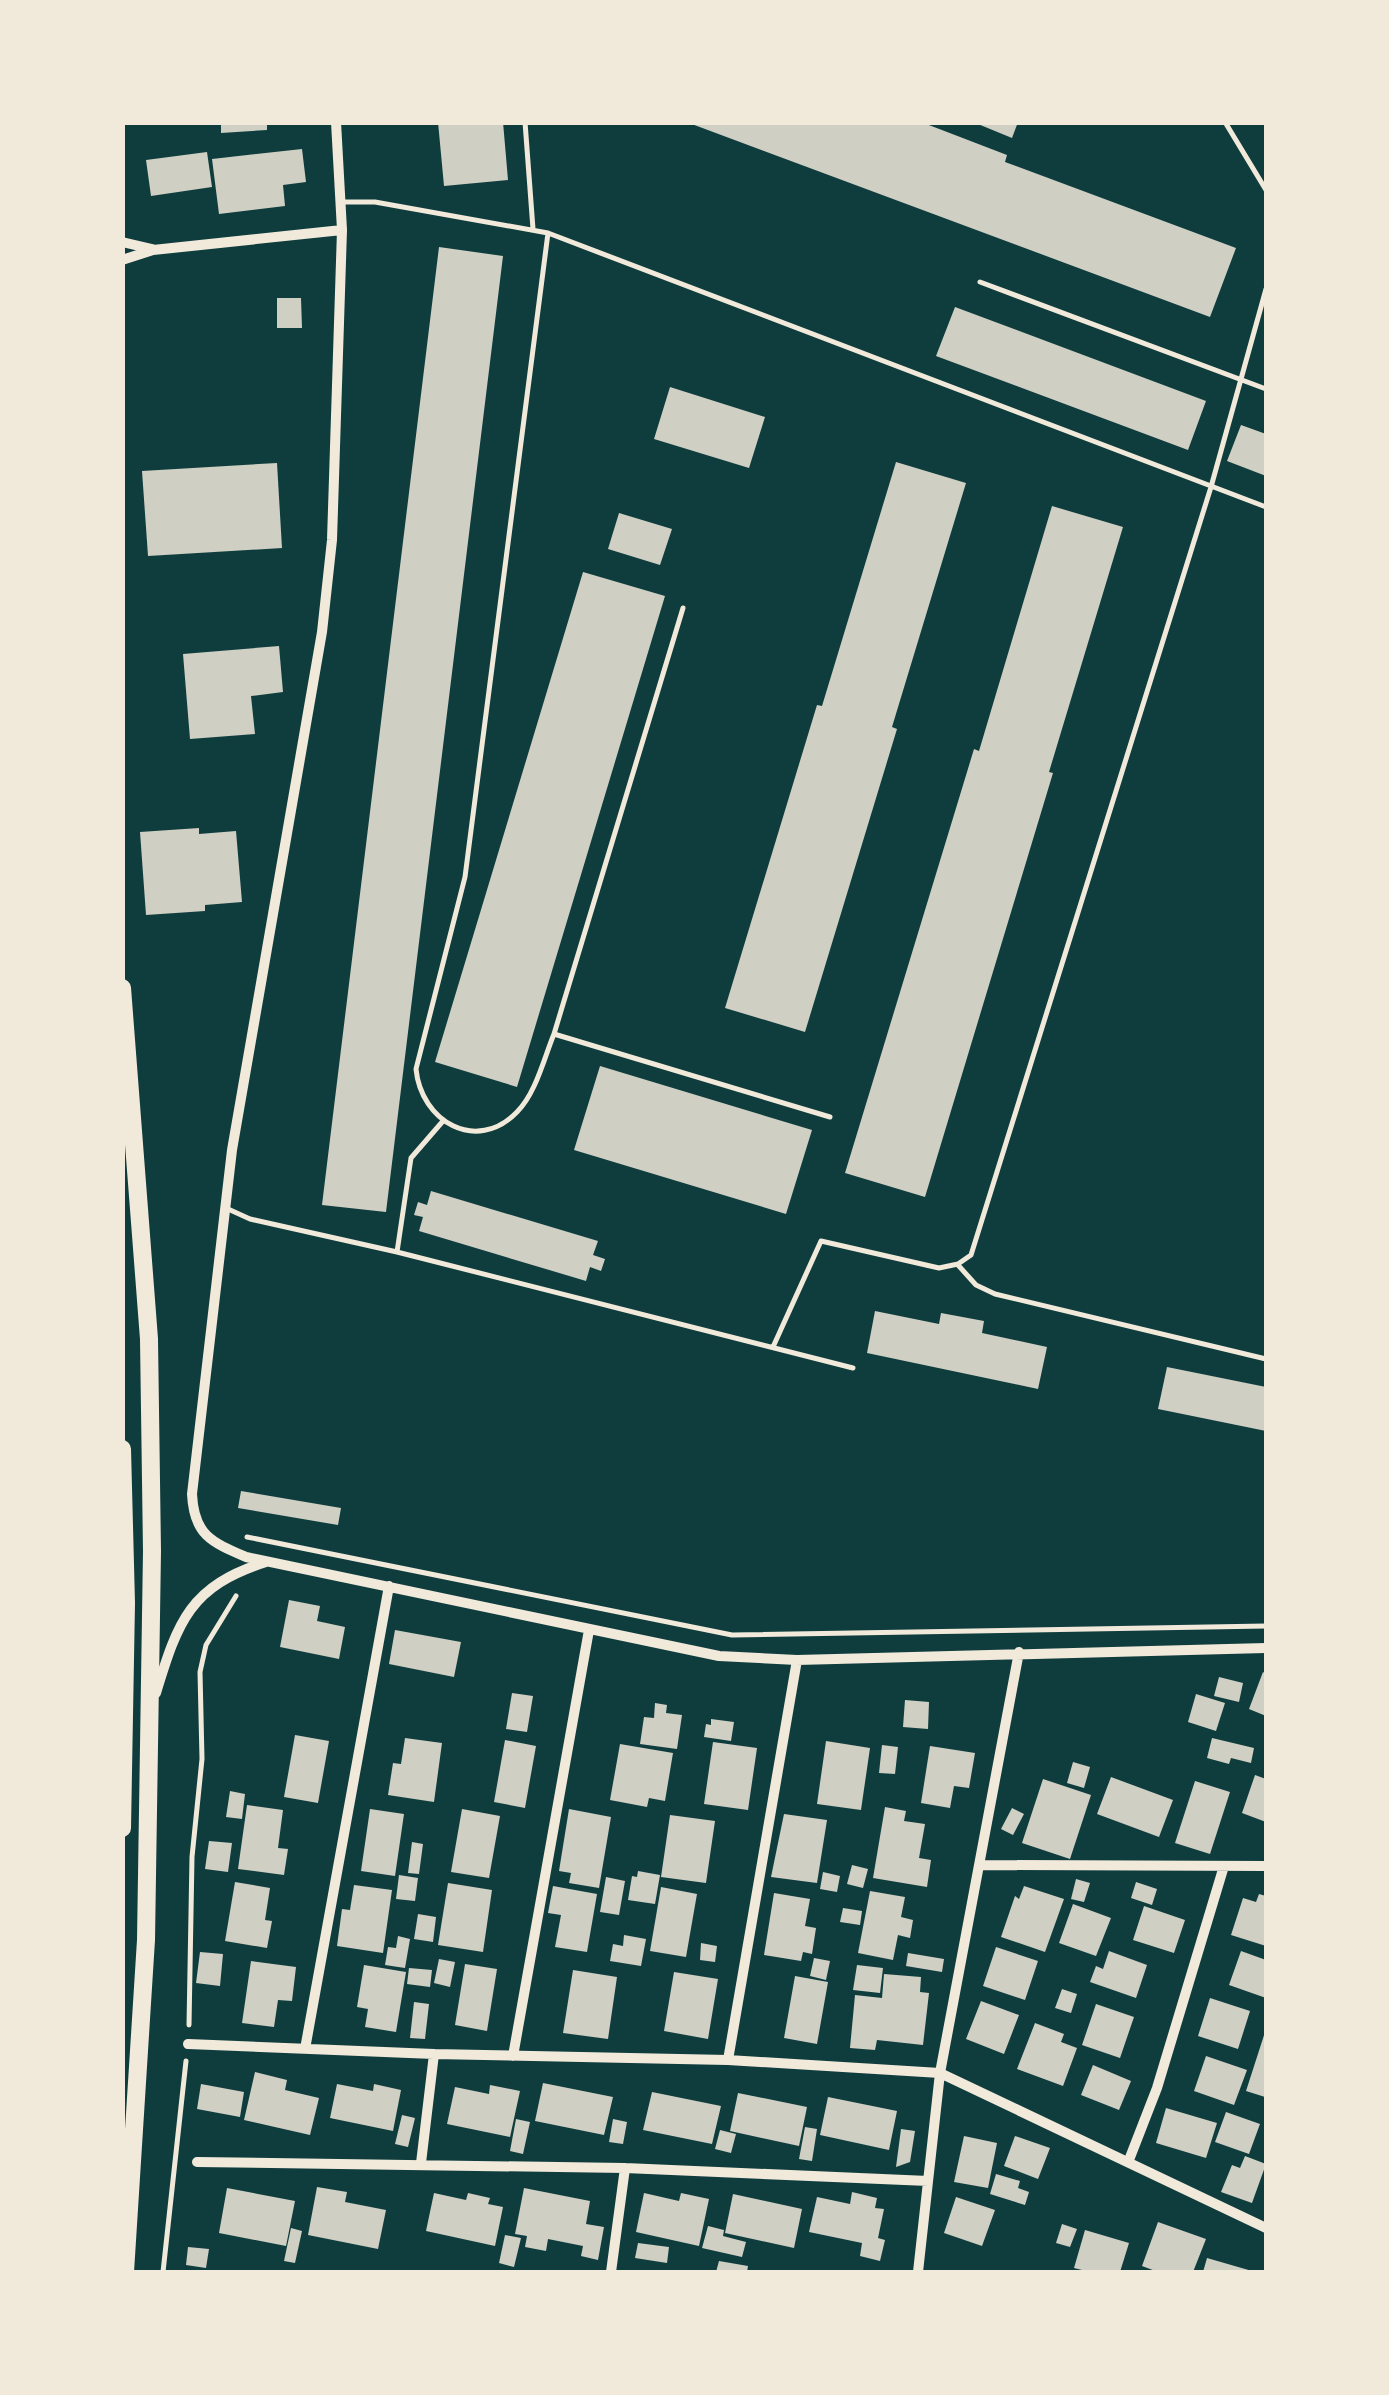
<svg xmlns="http://www.w3.org/2000/svg" width="1389" height="2395" font-family="Quicksand,sans-serif">
<style>
.building{fill:#cfcfc3}
.lines{fill:none;stroke-linecap:round;stroke-linejoin:round}
.path{stroke:#f1e9da;stroke-width:5}
.service{stroke:#f1e9da;stroke-width:5}
.minor{stroke:#f1e9da;stroke-width:10}
.primary{stroke:#f1e9da;stroke-width:18}
</style>
<rect width="100%" height="100%" fill="#0f3d3e"/>
<!-- building -->
<path class="building" d="M221 122H267V130L221 133Z
M438 122H503L508 180 444 186Z
M921 122 1007 155 1005 162 1236 248 1210 317 689 123Z
M973 122H1018L1012 138Z
M302 149 306 182 283 185 285 206 219 214 212 159Z
M207 152 212 187 151 196 146 160Z
M439 247 503 256 386 1212 322 1205Z
M277 298H301L302 328H277Z
M955 307 1206 401 1188 450 936 356Z
M670 387 765 417 749 468 654 439Z
M1241 425 1266 434V476L1227 461Z
M896 462 966 483 892 727 897 729 805 1032 725 1008 817 705 822 706Z
M277 463 282 548 148 556 142 471Z
M1052 506 1123 527 1049 772 1053 773 925 1197 845 1173 974 749 979 751Z
M619 513 672 529 660 565 608 549Z
M583 572 665 596 517 1087 435 1062Z
M279 646 283 692 251 696 255 734 190 739 183 654Z
M199 828V834L236 831 242 902 205 905V911L146 915 140 832Z
M600 1066 812 1130 786 1214 574 1150Z
M431 1191 598 1241 593 1255 605 1259 601 1271 590 1267 586 1281 419 1231 423 1217 414 1215 418 1202 427 1205Z
M875 1311 939 1324 941 1313 984 1321 982 1333 1047 1347 1038 1389 867 1353Z
M1167 1367 1266 1387V1431L1158 1409Z
M241 1491 341 1508 338 1525 238 1508Z
M289 1600 320 1606 317 1621 345 1627 339 1659 280 1647Z
M395 1630 461 1642 454 1677 389 1664Z
M1263 1672 1266 1674V1716L1249 1709Z
M1219 1677 1243 1683 1239 1702 1214 1696Z
M512 1693 533 1696 527 1732 506 1729Z
M1196 1694 1225 1703 1216 1731 1188 1722Z
M905 1700 929 1702 928 1729 903 1727Z
M655 1703 667 1705 666 1713 682 1715 677 1749 640 1744 644 1717 654 1718Z
M711 1719 734 1722 731 1741 704 1737 706 1724 711 1725Z
M295 1735 329 1741 318 1803 284 1797Z
M405 1738 442 1743 434 1802 388 1795 393 1763 401 1764Z
M1212 1738 1254 1748 1251 1763 1231 1758 1229 1764 1207 1758Z
M505 1740 536 1746 525 1808 494 1802Z
M826 1741 870 1748 861 1810 817 1804Z
M713 1742 757 1748 748 1810 704 1804Z
M620 1744 673 1753 665 1801 649 1798 647 1807 610 1800Z
M882 1745 898 1747 895 1774 879 1773Z
M930 1746 975 1753 969 1788 954 1786 950 1808 921 1803Z
M1073 1762 1090 1767 1084 1788 1067 1783Z
M1255 1775 1266 1779V1822L1242 1813Z
M1111 1777 1173 1800 1159 1837 1097 1814Z
M1043 1779 1091 1795 1070 1859 1022 1843Z
M1195 1781 1230 1792 1210 1854 1175 1843Z
M230 1791 245 1794 242 1819 226 1817Z
M247 1805 283 1810 278 1848 288 1849 284 1875 238 1869Z
M885 1807 906 1811 904 1821 925 1824 919 1858 931 1860 927 1887 873 1878Z
M1012 1808 1024 1814 1013 1835 1001 1829Z
M370 1809 404 1814 395 1876 361 1871Z
M462 1809 500 1816 489 1878 451 1872Z
M569 1809 611 1817 599 1888 569 1883 571 1873 559 1871Z
M784 1814 827 1820 817 1883 771 1877Z
M670 1815 715 1821 706 1883 661 1877Z
M209 1841 232 1843 228 1872 205 1869Z
M412 1842 423 1844 419 1874 408 1873Z
M852 1865 868 1869 863 1888 847 1884Z
M638 1871 660 1875 655 1904 628 1900 632 1876 637 1877Z
M823 1872 840 1876 837 1892 820 1889Z
M399 1875 418 1878 415 1901 396 1899Z
M606 1877 625 1881 619 1915 600 1912Z
M1076 1879 1090 1883 1084 1902 1071 1899Z
M235 1882 270 1888 265 1920 272 1921 267 1948 225 1941Z
M1136 1882 1157 1889 1152 1905 1131 1898Z
M448 1883 492 1890 483 1952 438 1945Z
M354 1885 392 1890 383 1953 337 1946 342 1909 350 1910Z
M553 1886 597 1894 587 1952 555 1947 561 1915 548 1913Z
M1024 1886 1064 1899 1045 1952 1001 1937 1015 1896 1019 1899Z
M661 1887 697 1894 686 1957 650 1951Z
M870 1891 905 1897 901 1917 913 1920 910 1938 898 1935 893 1960 858 1953Z
M774 1893 810 1899 805 1926 816 1928 812 1954 803 1952 801 1961 764 1955Z
M1259 1894 1266 1896V1946L1231 1935 1243 1898 1256 1902Z
M1073 1904 1111 1918 1096 1956 1059 1943Z
M1144 1906 1185 1920 1174 1953 1133 1940Z
M843 1908 862 1911 860 1925 840 1922Z
M418 1914 436 1917 433 1942 414 1939Z
M624 1935 646 1939 641 1966 610 1961 613 1944 623 1946Z
M398 1936 410 1939 405 1968 385 1965 388 1947 396 1948Z
M701 1943 717 1946 715 1962 700 1960Z
M996 1947 1038 1961 1025 2000 983 1986Z
M1109 1951 1147 1965 1136 1998 1090 1982 1096 1966 1103 1969Z
M1241 1951 1266 1960V1998L1229 1985Z
M200 1952 223 1954 220 1986 196 1983Z
M908 1953 944 1959 942 1972 906 1966Z
M814 1958 830 1961 826 1980 810 1976Z
M439 1959 455 1962 450 1987 434 1983Z
M251 1961 296 1967 292 2001 278 2000 274 2027 242 2023Z
M465 1964 497 1969 487 2031 455 2025Z
M364 1965 406 1972 396 2032 365 2027 368 2009 357 2007Z
M857 1965 883 1968 880 1993 853 1990Z
M409 1968 432 1970 430 1987 407 1984Z
M573 1970 617 1977 608 2039 563 2033Z
M674 1972 718 1979 708 2039 664 2031Z
M884 1974 921 1977 920 1992 929 1993 923 2045 877 2040 875 2050 850 2048 855 1995 882 1998Z
M795 1976 828 1982 817 2044 784 2038Z
M1062 1989 1077 1994 1071 2013 1055 2008Z
M1210 1998 1250 2011 1238 2049 1198 2036Z
M981 2001 1019 2015 1004 2054 966 2039Z
M414 2002 429 2004 425 2039 410 2038Z
M1096 2004 1134 2017 1120 2058 1082 2045Z
M1035 2023 1064 2034 1061 2042 1077 2048 1063 2086 1017 2069Z
M1266 2029V2093L1265 2097 1246 2091Z
M1206 2056 1247 2070 1234 2105 1194 2091Z
M1093 2065 1131 2081 1119 2110 1081 2095Z
M255 2072 287 2080 285 2090 319 2098 310 2135 244 2120Z
M543 2083 613 2097 604 2135 535 2121Z
M201 2084 244 2092 240 2117 197 2109Z
M337 2084 373 2091 374 2084 401 2090 393 2131 330 2118Z
M490 2085 520 2091 510 2137 447 2124 455 2087 489 2094Z
M652 2092 721 2106 712 2144 643 2130Z
M738 2093 807 2107 799 2146 730 2131Z
M828 2097 897 2111 889 2150 820 2135Z
M1166 2108 1217 2123 1206 2158 1156 2143Z
M1226 2112 1260 2124 1249 2154 1215 2142Z
M402 2115 415 2118 408 2147 395 2144Z
M516 2119 530 2122 523 2154 510 2151Z
M613 2119 627 2122 623 2144 609 2142Z
M805 2127 817 2129 812 2161 799 2159Z
M901 2129 915 2131 910 2162 896 2167Z
M720 2130 736 2134 731 2153 715 2149Z
M964 2136 997 2143 988 2188 954 2182Z
M1015 2136 1050 2148 1038 2179 1004 2166Z
M1245 2156 1266 2164 1252 2203 1221 2192 1232 2165 1240 2168Z
M996 2174 1020 2181 1018 2188 1029 2192 1025 2205 990 2194Z
M317 2187 347 2192 345 2202 386 2210 378 2249 308 2235Z
M227 2188 295 2201 286 2246 219 2233Z
M524 2188 590 2201 586 2224 604 2227 598 2260 581 2256 583 2246 548 2239 546 2251 525 2247 527 2236 515 2234Z
M852 2192 877 2198 875 2208 884 2209 878 2238 885 2240 880 2261 860 2256 862 2243 809 2232 817 2197 850 2204Z
M434 2193 466 2200 468 2193 490 2198 488 2204 503 2207 495 2246 426 2231Z
M644 2193 679 2201 681 2193 709 2199 699 2246 636 2232Z
M733 2194 802 2209 794 2248 725 2233Z
M956 2197 995 2210 982 2246 944 2233Z
M1158 2222 1206 2239 1193 2272H1158L1142 2266Z
M1062 2224 1077 2229 1070 2247 1056 2243Z
M708 2226 724 2230 723 2236 746 2242 742 2257 702 2248Z
M291 2228 302 2231 295 2263 284 2261Z
M1085 2230 1129 2243 1120 2272H1090L1074 2268Z
M505 2235 521 2238 514 2267 499 2263Z
M638 2243 669 2247 667 2263 635 2258Z
M188 2247 209 2249 206 2268 186 2265Z
M1207 2258 1252 2271V2272H1203Z
M719 2261 748 2266 747 2272H716Z"/>
<g class="lines">
<!-- path -->
<path class="path" d="M247 1537 732 1635 1266 1626
M189 2025 192 1857 202 1759 200 1672 206 1645 236 1596
M163 2272 186 2061"/>
<!-- service -->
<path class="service" d="M525 122 533 229
M1225 122 1266 190
M342 202H375L548 233
M980 282 1266 389
M683 608 554 1034 830 1117
M554 1034C544 1058 536 1093 517 1112 476 1154 421 1121 416 1069L465 877 548 233 1266 507
M228 1209 250 1219 397 1252 853 1368
M397 1252 411 1158 443 1121
M958 1265 976 1285 995 1294 1266 1359
M773 1347 821 1241 939 1268 958 1264 971 1255 1211 487 1266 289"/>
<!-- minor -->
<path class="minor" d="M336 122 342 230 332 540 322 632 232 1150 192 1494C194 1535 211 1542 246 1557L719 1656 797 1660 1266 1648
M122 242 152 249
M122 260 153 250 342 230
M156 1693C178 1621 190 1586 266 1562
M981 1865 1266 1866
M188 2044 434 2054 728 2060 940 2073 1266 2228
M305 2049 389 1586
M513 2056 589 1630
M728 2060 797 1660
M1129 2160 1157 2088 1224 1866
M197 2162 625 2168 928 2181
M421 2163 434 2054
M611 2272 625 2168
M918 2272 940 2073 1019 1652"/>
<!-- primary -->
<path class="primary" d="M122 988 149 1339 152 1551 146 1940 125 2272
M122 1449 126 1603 122 1828"/>
</g>
<!-- border -->
<rect width="1389" height="2395" fill="none" stroke="#f1e9da" stroke-width="250"/>
</svg>
